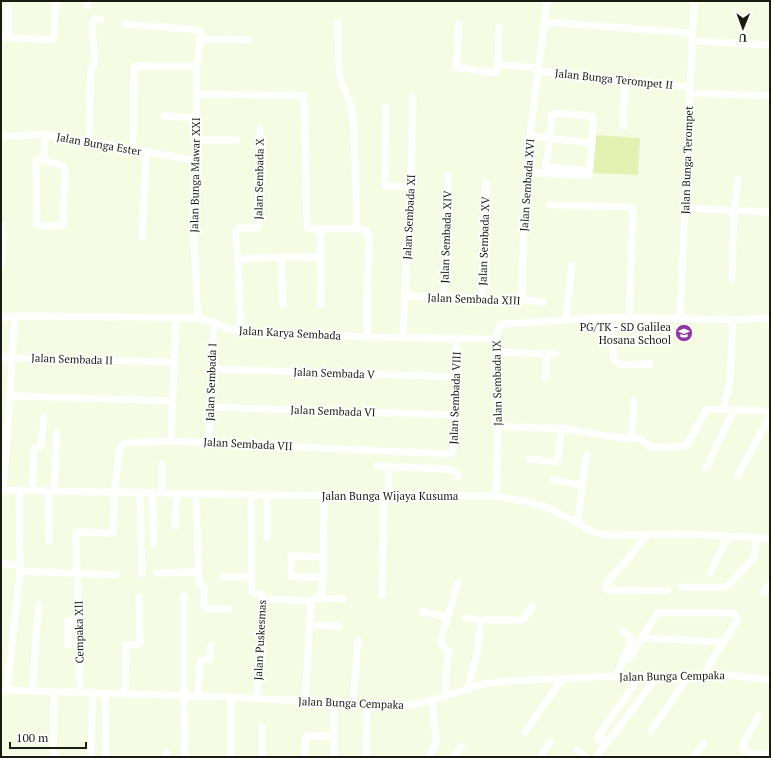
<svg xmlns="http://www.w3.org/2000/svg" width="771" height="758" font-family="'PT Serif',serif">
<style>
.green{fill:#e3f2b3}
.lines{fill:none;stroke-linecap:round;stroke-linejoin:round}
.minor{stroke:#fff;stroke-width:7}
.labels{text-anchor:middle;stroke-width:4;stroke-linejoin:round;paint-order:stroke}
.street-label{font-size:11px;fill:#1a1c14;stroke:#fff}
.poi-label{font-size:11px;fill:#1a1c14;stroke:#fff;text-anchor:end}
</style>
<rect width="100%" height="100%" fill="#f6fce4"/>
<!-- green -->
<path class="green" d="M595 135 640 138 638 175 593 173Z"/>
<g class="lines">
<!-- minor -->
<path class="minor" d="M87 1V6
M8 8V37
M338 22 339 72 342 84 349 100 351 107 354 131 357 229
M545 22 692 33
M125 24 199 30 201 32 197 66V94L195 140 196 161 194 239 198 319
M459 24 456 67 494 73 501 66 504 65 538 68
M1 37 53 40 54 36 56 1
M201 39 248 40
M692 41 770 45
M498 69 499 27
M538 71 690 87
M690 93 770 96
M197 94 304 96 307 225 308 228 312 229H357L366 231 368 233 369 237 367 295V337
M386 107 385 184 386 186 411 187
M164 116 196 118
M623 126 625 79
M1 136H25L45 134 133 149 196 161
M530 136 592 143 590 168 589 170 548 167 546 166V164L550 138 552 115 553 113 591 116 593 117 592 143
M195 140H237
M89 141 91 68 94 65 95 63 92 22 93 20 101 19
M133 149 134 67 140 66H197
M44 160 39 159 36 161 37 225C46 226 54 227 63 225V223L65 168 63 166 44 160 45 134
M527 172 589 176
M550 205 628 207 632 208 633 211 629 317
M685 208 770 212
M1 225 3 240 1 265
M320 229 321 305
M142 237 146 152
M281 257 283 304
M238 259 281 257H321
M732 279 734 211 738 179
M405 296 522 300 543 302
M444 297 448 176
M482 299 486 183
M522 300C523 246 524 191 530 136 535 91 542 46 547 1
M15 316 12 358 174 362
M611 317 614 359 617 362 622 365 650 364
M1 318 15 316 123 317 191 318C198 319 207 319 214 322 221 325 226 329 233 330L367 337 496 339
M680 319 694 1
M566 320 572 265
M241 331 238 259 236 240V231L239 228H254L257 227 258 224 260 129
M403 338 407 246 411 187 413 97
M496 352 556 354
M1 358H12L10 396 172 401
M212 369 457 377
M546 378V353
M210 407 455 415
M724 409 725 401 730 382 733 320
M498 426 566 429 621 438 641 439 650 447H681L687 445 707 409 770 411
M631 439 634 401
M171 441 176 318
M209 442 214 322
M529 459 557 462 558 461 561 428
M162 464V493
M377 466 447 469 452 470 459 476
M706 468 734 410
M738 475 770 416
M553 480 582 485
M1 490 324 496H496L524 501 546 507 578 523 593 532 606 535 682 534 750 537 770 539
M3 490 10 396
M32 490 34 449 41 446 44 418
M48 490 49 541
M54 491 57 433
M140 492 142 574
M152 492 154 543
M196 493 199 583 204 586V605L206 609H229
M251 495 252 591 253 593 262 594 263 598 257 698
M267 495V538
M389 496V467
M496 496 498 426 496 339 497 333 501 325 503 324 611 317 733 320 770 318
M578 523 582 485 587 455
M175 526 177 493
M648 535 605 585V588L608 590 668 591
M1 564 20 565
M20 571 116 575
M157 573 198 572
M710 573 728 536
M291 576V556L324 557
M222 577H252
M297 577H323
M681 587H725L728 586 754 558 756 537
M763 593 770 584
M382 595 384 496
M184 596V695L185 757
M316 598 344 599
M272 599 311 601
M423 612 447 617
M466 618 492 620H521L525 618 532 606
M310 625 339 626
M68 645V621L79 619
M628 660 642 638
M704 675C713 656 726 639 737 621 738 617 737 614 733 613H657L656 615 642 638 724 642
M616 677 631 640V637L622 631
M1 690 231 697 367 704 403 705H411L432 700 484 684 509 681 622 676 704 675H729L770 680
M7 690 20 571 19 490
M467 690 477 654 481 619
M33 691 36 635 39 605
M80 692 79 619 77 573 76 533 77 532 113 533V532L115 485 120 449 121 446 126 443 171 441 448 454 452 453 453 450C455 413 457 376 456 338
M105 693 106 757
M125 693 126 645H137L140 642 139 597
M198 695 200 662 202 659H209L210 658 211 645
M446 696V674L449 653 441 643V639L458 583
M231 697V757
M305 701 311 601 319 597 322 593 323 577 324 496
M353 703 358 641
M759 716 744 742 743 748C749 756 761 754 770 754
M651 731 689 675
M525 732 562 679
M608 741 599 739 598 736 640 676
M577 750 586 757
M53 757 54 691
M91 757 93 692
M166 757V753
M262 757V727
M305 757V739L307 736H334
M334 757V702
M366 757 367 704
M428 757 433 749 436 743 432 700
M454 757 462 746
M540 757 550 742
M596 757 608 741 631 712 657 676
M694 757 704 743"/>
</g>
<!-- icons -->
<defs>
<symbol id="school-disc" viewBox="-11 -11 22 22"><circle r="9.5" fill="#8e37a3" stroke="#fff"/><path d="M0-5L7-2L0 1L-7-2ZM-4 1L0 2.5L4 1V4Q0 6-4 4Z" fill="#fff"/></symbol>
</defs>
<g fill-rule="evenodd">
<use href="#school-disc" x="674" y="323" width="20" height="20"/>
</g>
<g class="labels">
<!-- street labels -->
<g class="street-label">
<text transform="translate(614 79) rotate(6)" y="4">Jalan Bunga Terompet II</text>
<text transform="translate(99 144) rotate(10)" y="4">Jalan Bunga Ester</text>
<text transform="translate(687 160) rotate(-88)" y="4">Jalan Bunga Terompet</text>
<text transform="translate(195 175) rotate(-89)" y="4">Jalan Bunga Mawar XXI</text>
<text transform="translate(259 179) rotate(-89)" y="4">Jalan Sembada X</text>
<text transform="translate(527 185) rotate(-86)" y="4">Jalan Sembada XVI</text>
<text transform="translate(409 217) rotate(-87)" y="4">Jalan Sembada XI</text>
<text transform="translate(446 237) rotate(-88)" y="4">Jalan Sembada XIV</text>
<text transform="translate(484 241) rotate(-88)" y="4">Jalan Sembada XV</text>
<text transform="translate(474 299) rotate(2)" y="4">Jalan Sembada XIII</text>
<text transform="translate(290 333) rotate(3)" y="4">Jalan Karya Sembada</text>
<text transform="translate(72 359) rotate(2)" y="4">Jalan Sembada II</text>
<text transform="translate(334 373) rotate(2)" y="4">Jalan Sembada V</text>
<text transform="translate(211 382) rotate(-88)" y="4">Jalan Sembada I</text>
<text transform="translate(497 383) rotate(-91)" y="4">Jalan Sembada IX</text>
<text transform="translate(455 398) rotate(-88)" y="4">Jalan Sembada VIII</text>
<text transform="translate(333 411) rotate(2)" y="4">Jalan Sembada VI</text>
<text transform="translate(248 444) rotate(3)" y="4">Jalan Sembada VII</text>
<text x="390" y="500">Jalan Bunga Wijaya Kusuma</text>
<text transform="translate(79 632) rotate(-91)" y="4">Cempaka XII</text>
<text transform="translate(260 640) rotate(-87)" y="4">Jalan Puskesmas</text>
<text transform="translate(672 676) rotate(-1)" y="4">Jalan Bunga Cempaka</text>
<text transform="translate(351 703) rotate(2)" y="4">Jalan Bunga Cempaka</text>
</g>
<!-- poi labels -->
<g class="poi-label">
<text x="671" y="331">PG/TK - SD Galilea<tspan x="671" dy="13">Hosana School</tspan></text>
</g>
</g>
<!-- border -->
<rect width="771" height="758" fill="none" stroke="#1a1c14" stroke-width="4"/>
<!-- north arrow -->
<g transform="translate(743 28) rotate(181)" stroke="#ffffff" stroke-width="3" paint-order="stroke">
<path d="M0-3L7 15L0 10L-7 15Z" fill="#1a1c14"/>
<text y="-6" font-size="11" font-weight="bold" text-anchor="middle" fill="#1a1c14">U</text>
</g>
<!-- scale -->
<path d="M10 742v6h76v-6" fill="none" stroke="#1a1c14" stroke-width="2"/>
<text x="16" y="742" font-size="12" fill="#1a1c14" stroke="#ffffff" stroke-width="3" paint-order="stroke">100 m</text>
</svg>
